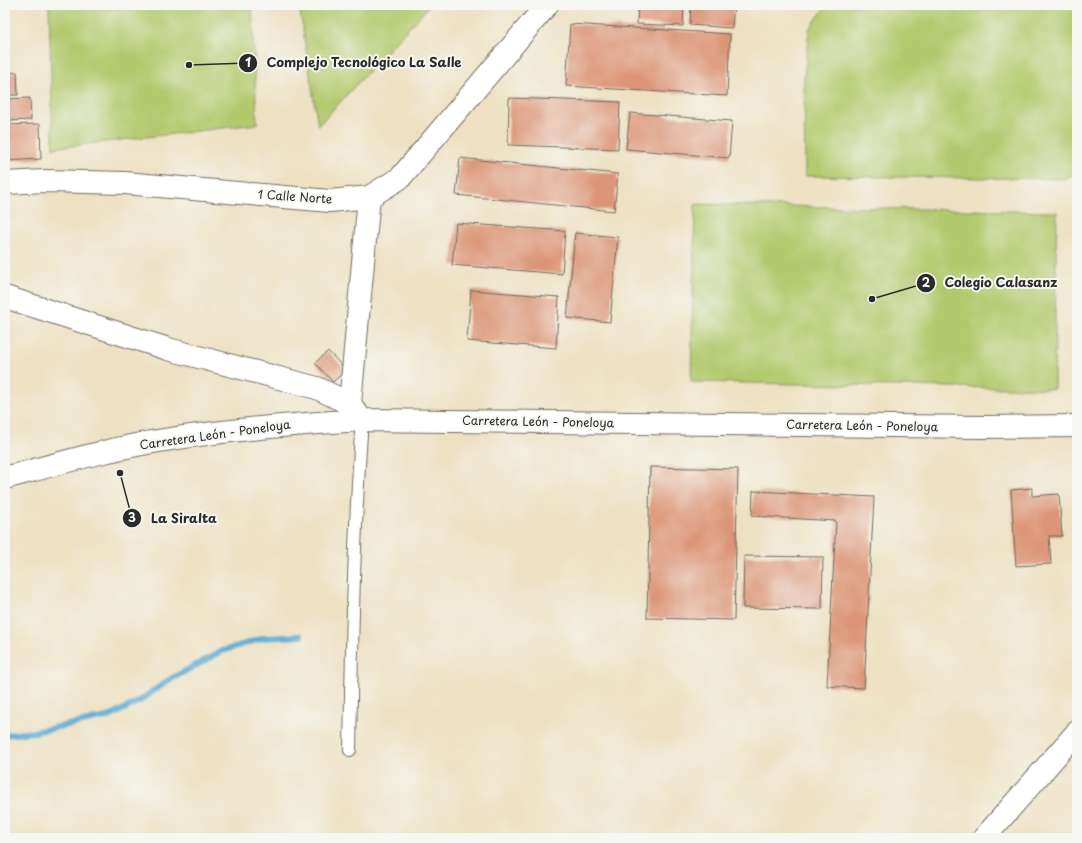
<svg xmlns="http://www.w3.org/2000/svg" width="1082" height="843" font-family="'Playpen Sans',sans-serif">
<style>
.green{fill:#b3c96d;stroke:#6f7a4c}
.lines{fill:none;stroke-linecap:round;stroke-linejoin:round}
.stream{stroke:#55a7d0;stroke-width:6}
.building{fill:#dc9677}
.lane-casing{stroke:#6f6b60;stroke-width:14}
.street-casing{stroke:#6f6b60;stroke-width:24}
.secondary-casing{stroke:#6f6b60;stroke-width:24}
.lane{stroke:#fff;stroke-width:12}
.street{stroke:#fff;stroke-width:22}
.secondary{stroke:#fff;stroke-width:22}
.labels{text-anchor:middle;stroke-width:4;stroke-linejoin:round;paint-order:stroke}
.street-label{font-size:12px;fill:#2b2b2b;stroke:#f6f6f2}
.leader{fill:none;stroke:#2b2b2b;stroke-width:1.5}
.callout-dot{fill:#2b2b2b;stroke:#f6f6f2;stroke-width:1.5}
.mark-label{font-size:12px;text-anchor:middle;font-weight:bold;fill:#fff}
.callout-label{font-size:13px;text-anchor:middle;font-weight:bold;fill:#2b2b2b;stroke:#f6f6f2;stroke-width:4;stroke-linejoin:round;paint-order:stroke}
</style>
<rect width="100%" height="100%" fill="#f6f6f2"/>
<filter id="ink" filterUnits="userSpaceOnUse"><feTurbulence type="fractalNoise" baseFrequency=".025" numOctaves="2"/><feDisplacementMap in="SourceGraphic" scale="8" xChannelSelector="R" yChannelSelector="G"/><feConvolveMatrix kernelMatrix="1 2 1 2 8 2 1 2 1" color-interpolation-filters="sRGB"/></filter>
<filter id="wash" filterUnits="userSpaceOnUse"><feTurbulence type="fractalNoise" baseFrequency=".012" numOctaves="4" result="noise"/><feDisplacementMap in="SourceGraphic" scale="16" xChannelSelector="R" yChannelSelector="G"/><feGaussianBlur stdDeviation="0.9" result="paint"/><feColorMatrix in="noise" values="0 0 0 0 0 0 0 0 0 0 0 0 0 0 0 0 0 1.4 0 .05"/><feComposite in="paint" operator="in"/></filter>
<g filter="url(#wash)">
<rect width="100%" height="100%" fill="#ede1c2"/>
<!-- green -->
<path class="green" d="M49 5H252L257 124 53 148Z
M299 5H430L318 126Z
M827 5H1077V174L1062 179 805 176 804 78 809 29Z
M695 204 1057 212 1054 389 691 382Z"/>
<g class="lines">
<!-- stream -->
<path class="stream" d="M5 735 34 732 111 716 141 700 169 680 222 651 263 638 301 636"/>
</g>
<g id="blocks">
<!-- building -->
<path class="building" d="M638 5H684L683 26 637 24Z
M691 5H734L732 28 690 25Z
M570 24 730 34 727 96 566 86Z
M17 72 18 95H5V73Z
M30 98 31 120 5 121V99Z
M509 98 620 102 618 149 508 145Z
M630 113 732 121 729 158 626 149Z
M40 124 41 159 5 161V125Z
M460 158 618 174 614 211 456 195Z
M456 223 565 231 562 274 452 265Z
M575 233 618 237 610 322 567 318Z
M471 290 559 297 556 348 467 341Z
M328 351 346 370 333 382 315 363Z
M650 467 738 469 734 620 647 618Z
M1032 488V496L1059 494 1062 536H1049L1051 564 1016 566 1011 490Z
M753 491 874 497 864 688 827 686 836 521 752 516Z
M744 556 823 557 822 609 743 608Z"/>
</g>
</g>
<g filter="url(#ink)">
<use href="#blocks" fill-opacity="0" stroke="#6f6b60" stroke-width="1"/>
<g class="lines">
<defs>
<path id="lane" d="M350 750C352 640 354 530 362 420"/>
<path id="street" d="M5 183 45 181 125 183 330 201 369 197 400 178 547 5
M350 404 369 197
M984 838 1077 732"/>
<path id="secondary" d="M5 297 168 349 317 388 350 404 362 420
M5 478C60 463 115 447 171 439 234 429 298 424 362 420L983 427 1077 426"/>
</defs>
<!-- lane casing -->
<use href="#lane" class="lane-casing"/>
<!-- street casing -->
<use href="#street" class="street-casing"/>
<!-- secondary casing -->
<use href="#secondary" class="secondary-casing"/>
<!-- lane -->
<use href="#lane" class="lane"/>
<!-- street -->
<use href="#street" class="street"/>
<!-- secondary -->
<use href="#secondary" class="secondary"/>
</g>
</g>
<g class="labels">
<!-- street labels -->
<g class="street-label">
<text transform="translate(295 197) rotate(4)" y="4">1 Calle Norte</text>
<text transform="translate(538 422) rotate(1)" y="4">Carretera León - Poneloya</text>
<text transform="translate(862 426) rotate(1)" y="4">Carretera León - Poneloya</text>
<text transform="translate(215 435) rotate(-8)" y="4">Carretera León - Poneloya</text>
</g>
</g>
<!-- callouts -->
<path class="leader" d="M189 65L248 63M872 299L926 283M120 473L132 518"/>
<g class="callout-dot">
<circle cx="189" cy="65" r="4"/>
<circle cx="872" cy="299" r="4"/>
<circle cx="120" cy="473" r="4"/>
<circle cx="248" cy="63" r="10"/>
<circle cx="926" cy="283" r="10"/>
<circle cx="132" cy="518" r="10"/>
</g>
<g class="mark-label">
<text x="248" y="67">1</text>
<text x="926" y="287">2</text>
<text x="132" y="522">3</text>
</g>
<g class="callout-label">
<text x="364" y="67">Complejo Tecnológico La Salle</text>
<text x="1001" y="287">Colegio Calasanz</text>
<text x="184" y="523">La Siralta</text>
</g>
<!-- margin -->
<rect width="1082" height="843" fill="none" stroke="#f6f6f2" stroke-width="20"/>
</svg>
